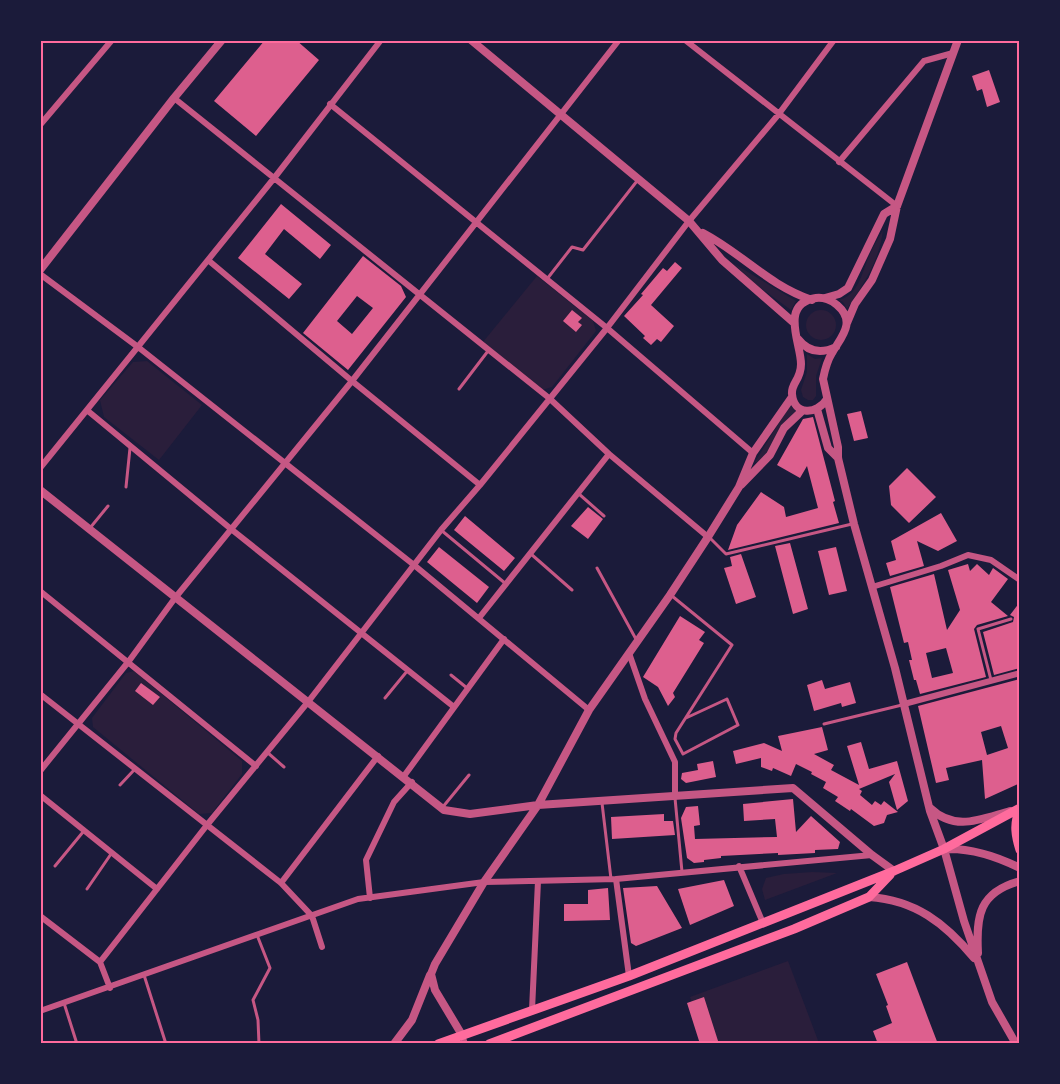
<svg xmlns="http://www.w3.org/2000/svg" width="1060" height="1084" font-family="'Libre Baskerville',serif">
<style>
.green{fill:#2a1e3b}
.building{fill:#dd5f8e;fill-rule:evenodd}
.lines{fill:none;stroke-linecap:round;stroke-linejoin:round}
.service{stroke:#c65784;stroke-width:3}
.minor{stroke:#c65784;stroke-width:6}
.tertiary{stroke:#c65784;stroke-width:8}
.secondary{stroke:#ff6b9d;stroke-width:9}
.neatline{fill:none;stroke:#ff6b9d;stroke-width:2}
</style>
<rect width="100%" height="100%" fill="#1b1b3a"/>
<!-- green -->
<path class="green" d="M883 230C879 262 864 283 847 309L843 302 839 300C859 295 862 272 869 256 873 247 878 238 883 230Z
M733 263 796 301 791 310 755 284Z
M537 276 593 321 596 331 552 387 542 390 483 342Z
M806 325a15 15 0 1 1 30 0a15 15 0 1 1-30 0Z
M807 354 815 359 822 358 816 376V396L813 400H808L803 397 801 390 807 372Z
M147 361 202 405 159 460 104 417 100 400 133 362Z
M790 405 796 412 782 425 774 443 758 463 755 462Z
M134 671 242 761V774L212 813 199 814 93 727 92 718 126 673Z
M812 872 837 873 765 900 762 889 766 878 784 874Z
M788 961 819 1043H707L690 997Z"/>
<!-- building -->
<path class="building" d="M265 40H296L319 60 256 136 214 101Z
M989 70 1000 102 987 107 982 89 977 91 972 76Z
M281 204 331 245 320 259 284 229 265 254 302 284 289 299 238 258Z
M363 256 401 286 406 297 348 370 303 333ZM357 296 373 308 352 334 337 321Z
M675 262 682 268 651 305 674 326 661 342 657 339 651 345 643 338 645 336 624 316 643 295 641 294 663 268 667 271Z
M572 310 582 318 578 322 582 325 576 332 563 321Z
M861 411 868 438 854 441 847 414Z
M813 417 835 501 833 502 839 523 728 550 737 525 761 492 784 507 786 517 818 508 807 466 800 478 777 465 803 419Z
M907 468 936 497 909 523 891 505 889 486Z
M588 507 603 519 588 539 571 526Z
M941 513 957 541 938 551 917 541 924 566 890 576 886 563 896 560 891 541Z
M465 516 515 558 504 571 454 530Z
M790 543 808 609 793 614 775 546Z
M439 547 489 587 477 603 427 562Z
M836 547 847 591 829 595 818 551Z
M741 554 756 597 736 604 724 568 732 566 730 557Z
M968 564 970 571 977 564 989 575 993 568 1008 579 991 602 1008 616 977 625 974 629 986 677 920 694 916 680H914L909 660H912L908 642 904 643 890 587 934 574 947 630 960 610 948 570ZM946 648 953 673 932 678 926 653Z
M1020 602V668L994 675 983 632 1013 622 1014 617 1010 615Z
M680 616 705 632 699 640 704 643 673 693 675 697 668 706 658 687 643 677Z
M1020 679V783L985 799 982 760 946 768 949 780 936 783 918 706ZM1001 726 1008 748 987 755 981 732Z
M822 680 825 689 850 682 856 703 842 707 841 703 814 711 807 685Z
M141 683 160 697 153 705 135 691Z
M822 727 828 750 814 754 834 765 831 770 859 785 847 746 861 742 869 769 897 761 908 801 897 810 889 782 895 774 859 789 862 791 860 795 872 805 875 801 881 805 884 801 898 812 887 815 884 823 874 826 851 809 850 811 835 801 838 797 823 788 826 782 811 774 812 772 796 764 791 776 773 768 772 771 761 767V758L736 764 733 751 764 743 782 751 778 736Z
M713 761 716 777 686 783 681 779 682 773 698 770 697 764Z
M793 799 796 832 811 816 840 842 838 849 815 850V853L778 855V853L721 856V858L704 860V862L694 863 687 858 681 818 686 807 698 806 700 825 694 826 695 839 777 837 775 819 744 821 743 804Z
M664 814V821H673L675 835 612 839 611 817Z
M724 880 734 906 690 925 678 889Z
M657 886 682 928 636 946 631 943 623 888Z
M608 888 610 920 564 921V904H588V890Z
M907 962 928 1018 938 1044H878L873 1031 892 1023 886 1006 888 1005 876 974Z
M704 997 719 1044H700L687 1003Z"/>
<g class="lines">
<!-- service -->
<path class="service" d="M547 279 572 247 583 250 637 181
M459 389 488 351
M126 487 130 448
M579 494 604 516
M90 528 108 506
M441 530 506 584
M710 538 726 554 852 524
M531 554 572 590
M597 568 637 641
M672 596 732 645 676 733 675 739 683 754 738 725 727 699 686 718
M451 675 467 688
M991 680 978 629 1011 619
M385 698 408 670
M824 724 902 705
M268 753 284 767
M120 785 135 769
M675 798 682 872
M602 803 611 879
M442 808 469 775
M55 866 83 832
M87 889 111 854
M257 935 270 968 253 1000 258 1020 259 1044
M144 975 166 1044
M64 1003 77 1044"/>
<!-- minor -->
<path class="minor" d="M685 40 897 206
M174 98 549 398 609 454 708 537
M330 104 607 328 753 453
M40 125 112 40
M839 162 924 61 953 53
M208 260 352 381 480 485
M40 274 138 347 414 565 589 710
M88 411 231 529 454 707
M40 468 275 177 381 40
M872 587 941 566 968 555 991 560 1020 580
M40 591 256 766
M479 618 609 454
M629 653 645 699 675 762V796
M40 694 281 883 312 916 322 947
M904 704 1020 673
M40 771 129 661 175 598 352 381 619 40
M404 776 504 639
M40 795 157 889
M739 866 763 923
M616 879 629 976
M281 883 378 756
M370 898 366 860 394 802 412 782
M40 916 100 962 110 988
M100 962 207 825 308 702 441 530 480 485 607 328 689 221 778 115 834 40
M532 1010 538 881
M40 1011 358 899 484 882 616 879 872 855
M462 1035 465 1044"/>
<!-- tertiary -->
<path class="tertiary" d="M471 40 689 221 722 260 793 322
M703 233C743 254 768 285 812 300
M40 270 174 98 222 40
M825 298 839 294 848 288 884 214 897 206
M847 323 855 304 872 280 890 239 897 206 958 40
M798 339C808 352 821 354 836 347
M827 399C817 415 794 416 792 394 791 383 801 380 801 364 801 343 779 304 816 298 823 297 832 300 837 305 857 322 841 337 832 353 827 361 825 369 823 379L838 447V458L854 524 895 668 930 811 944 849 964 921 992 1002 1016 1044
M817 409 828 448 838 458
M741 485 770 455 784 428 802 411
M40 490 444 810 470 814 538 805 793 788 872 855 894 871
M930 808C955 832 981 819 1010 811
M945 849C971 848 996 856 1020 868
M869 897C915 900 945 923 974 958
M978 953C976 916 979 892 1020 881
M462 1035 435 990 431 974 435 964 484 882 538 805 589 710 670 595 708 537 739 487 753 453 792 397
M394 1044 412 1020 430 975"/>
<!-- secondary -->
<path class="secondary" d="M1020 811C1013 823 1016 837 1020 850
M438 1044 629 976 894 871 944 849 1020 808
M489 1044 794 929 869 897 890 875"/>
</g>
<!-- border -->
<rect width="1060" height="1084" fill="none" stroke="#1b1b3a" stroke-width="84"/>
<rect x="42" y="42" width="976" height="1000" class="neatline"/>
</svg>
